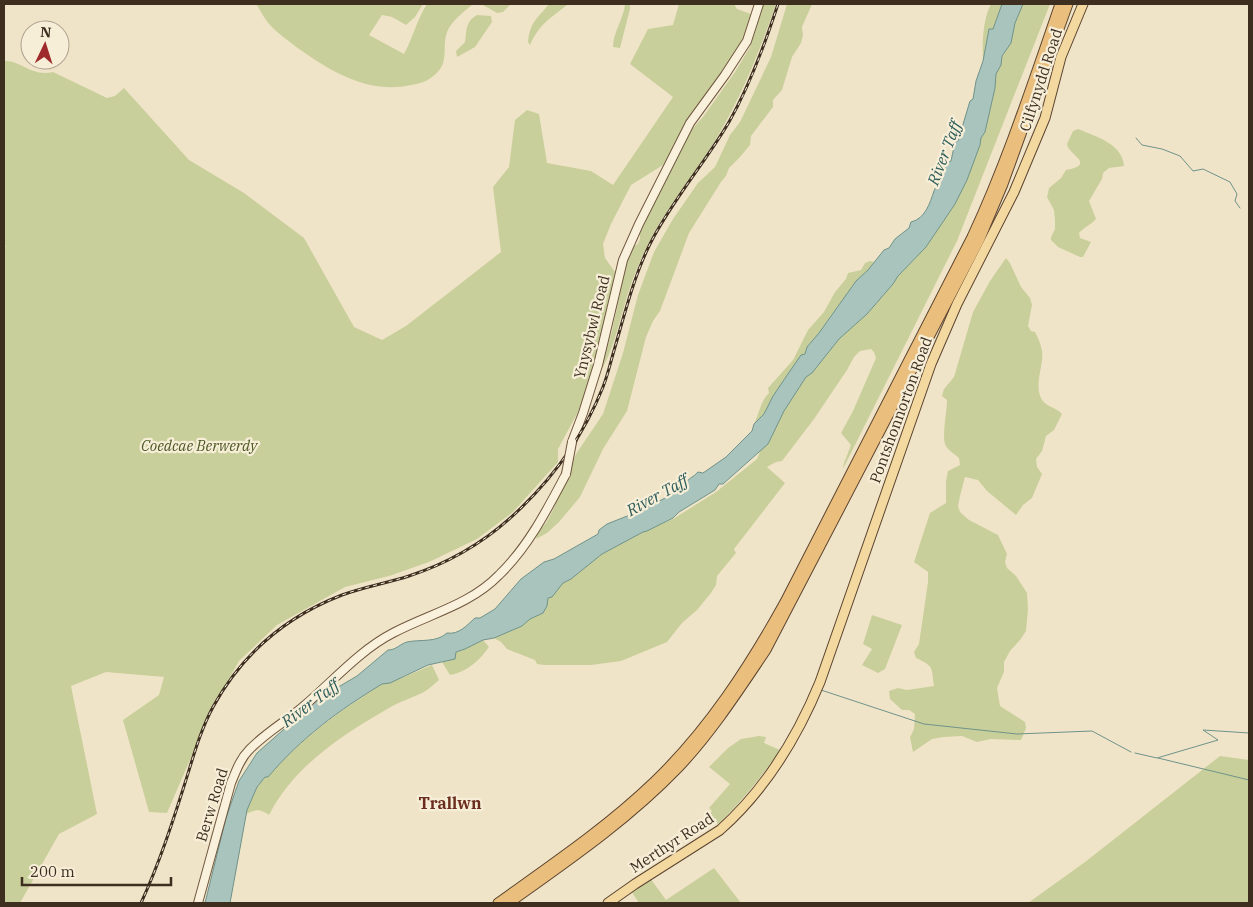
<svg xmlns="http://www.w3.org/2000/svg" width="1253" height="907" font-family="'IBM Plex Serif',serif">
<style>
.green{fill:#c9cf9b}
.water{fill:#a9c4bc;stroke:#6f938a}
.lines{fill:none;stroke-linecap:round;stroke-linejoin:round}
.stream{stroke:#6f938a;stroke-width:1}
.secondary-casing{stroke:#6f573f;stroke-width:10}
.primary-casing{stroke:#5b4430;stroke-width:11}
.trunk-casing{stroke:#5b4430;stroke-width:11}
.secondary{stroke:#faf1dc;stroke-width:8}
.primary{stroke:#f3d9a0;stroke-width:9}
.trunk{stroke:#eabe7c;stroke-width:9}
.rail-casing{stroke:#3d2e20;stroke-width:3}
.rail{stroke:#f7eed8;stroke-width:1;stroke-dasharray:4;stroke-linecap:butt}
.secondary-bridge-casing{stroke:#6f573f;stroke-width:10;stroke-linecap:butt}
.secondary-bridge{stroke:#faf1dc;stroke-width:8}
.labels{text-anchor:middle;stroke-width:4.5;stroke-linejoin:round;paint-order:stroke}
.street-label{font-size:15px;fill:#3d2e20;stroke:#f7eed8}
.park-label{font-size:15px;font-style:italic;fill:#4d5a26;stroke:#f7eed8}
.water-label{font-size:16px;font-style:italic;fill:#2f5d5a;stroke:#f7eed8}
.neighbourhood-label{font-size:16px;font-weight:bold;fill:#6b2e1e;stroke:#f7eed8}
</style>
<rect width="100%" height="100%" fill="#f0e4c8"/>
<!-- green -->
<path class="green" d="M256 4H423L415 17 406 25 392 17 382 15 369 35 404 54C413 38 417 19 427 4H473C465 11 451 21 447 32 441 51 451 63 432 77 426 82 418 84 411 85 368 95 328 70 295 46 285 38 273 30 266 20 262 15 260 9 256 4Z
M484 4H511L503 12 497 13 483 5Z
M549 4H568C550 19 540 23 530 45L528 42C530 21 538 18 549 4Z
M625 4H630V9L620 48 613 47C613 32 624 18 625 4Z
M679 4H734L737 9 751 14 744 39 724 73 688 121 663 165 631 185 611 224 603 244 605 258 615 272 596 365 578 412 558 449V462L513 512 477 539 429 562 389 576 345 587 277 625 239 661 212 709 167 813 149 812 123 720 159 695 164 677 106 672 71 686 97 814 59 834 20 903H4V249L6 246 4 245V61C21 60 31 77 53 72L107 98 115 96 124 88 189 160 244 193 304 238 354 327 382 340 406 326 501 252 493 187 509 167 515 120 527 110 539 114 547 163 591 171 613 185 673 97 630 64 648 29 673 25Z
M762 4H776C758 56 737 108 706 155 686 184 664 212 648 244 638 264 630 285 624 307 617 330 612 354 599 374L612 331 627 261 634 246 638 244 640 239V234L648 216 691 130 703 117 735 72 750 47 756 29Z
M787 4H812L802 27 803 35 801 43 792 57 782 90 773 100V107L751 136 750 145 740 157 729 168 726 176 721 182 689 233 660 311 653 321 646 337 627 411 603 449 580 497 559 522 547 533 536 539 538 531 546 523 553 510 576 454 603 414 623 353 638 295 654 252 673 219 698 183 715 167 730 135 740 122 771 57Z
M991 4H1002L993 29H989L983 61C982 42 983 19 991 4Z
M1023 4H1050L957 241 843 469 844 463 851 445 841 433 853 411 876 358 874 352 871 349 860 351 854 357 847 370 814 419 782 461 776 462 767 467 785 483 734 549 736 553 717 576 716 585 711 593 697 610 682 623 667 642 621 661 591 665H544L537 664 535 660 507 649 501 642 494 638 522 626 530 619 543 613 547 606 548 598 552 597 563 583 571 579 602 554 643 532 673 519 716 492 757 459 761 449 768 444 784 411 806 377 812 373 839 339 867 314 893 284 898 276 926 247 955 204 980 145 981 138 985 132 995 88 996 74 1001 65 1002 56 1011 43 1015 23Z
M477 15 491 16 492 22 475 47 457 57 456 51 465 42C467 30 465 22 477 15Z
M1078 129C1095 136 1123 144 1124 166L1109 168 1103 173 1102 179 1089 201 1096 219C1091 225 1084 227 1079 233L1080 238 1091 242 1083 257H1080L1058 247 1051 240V237L1055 229V221L1054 210 1047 197 1048 193 1049 188 1061 178 1066 170C1097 164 1068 155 1067 144L1073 131Z
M1006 258 1010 263 1021 287 1030 298 1032 305 1028 326 1031 331 1035 332C1038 338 1041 344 1042 351 1044 366 1034 383 1041 398 1045 407 1056 407 1062 414L1054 430 1046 436 1042 451 1036 459 1037 467 1042 474 1032 498 1023 505 1016 515 987 491 978 480 965 477 960 496 958 506 960 512 969 520 998 535 1007 554 1005 562 1007 568 1016 576 1027 593 1028 609 1026 631 1020 640 1010 651 1004 662V672L997 688 1000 706 1025 722 1026 728 1021 740 991 739 977 742 962 736 944 737 932 739 913 752 910 737 914 729 915 714 909 710H902L890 699 889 691 898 688 907 690 934 686C931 667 935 667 916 658L914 652 919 644 928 582V572L914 562 930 513 946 503V481L948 471 960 465 959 458C955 454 947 450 945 444 942 435 947 411 947 400L942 396 944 389 954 377 973 312 990 281Z
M870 261 874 262 868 270 856 281 819 333 807 347 805 354 790 371 773 396 764 414 754 424C759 414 761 400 769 393L768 388 793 360 808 330 824 312 835 292 846 279 848 273 861 270 865 263Z
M872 615 902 625 885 669 878 673 862 665 872 649 863 644Z
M483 640 489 647C480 660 467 672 450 675L442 662 455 659 456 652 465 649Z
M432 665 439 680C434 684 429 689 424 692 413 698 400 701 389 708 342 735 294 766 269 815 260 809 256 809 246 814 248 800 256 788 265 777H268C301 738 340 711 382 684L390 683Z
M759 736 766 737 764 743 780 750C761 777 742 802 718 824L710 814 712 811 709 808 730 784 709 767 728 748 741 739Z
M1220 756 1249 760V903H1028L1085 862Z
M714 868 741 903H639L631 891 650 878 666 900Z"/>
<!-- water -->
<path class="water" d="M1002 4H1023L1015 23 1011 43 1002 56 1001 65 996 74 995 88 985 132 981 138 980 145 967 180 955 204 926 247 898 276 893 284 867 314 839 339 812 373 806 377 784 411 768 444 723 484H719L715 490 679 512 673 518 647 531 643 532 602 554 571 579 563 583 552 597 548 598 547 606 543 613 530 619 522 626 494 638 483 640 465 649 456 652 455 659 428 665 390 683 382 684C339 710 301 738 268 777H265L257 787 247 810 230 903H205L226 818 239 781 257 753 318 699 357 676 388 650C396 650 400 644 407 642 421 639 436 643 447 633 459 635 467 625 475 618H480L495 609 521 579 544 562 554 559 598 534 599 530 607 524 640 511 669 496 677 485H684C687 479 694 477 698 472L703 473 726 457 752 431 754 424 764 414 773 396 790 371 801 355 805 354 807 347 819 333 856 281 868 270 884 250 889 248 895 239 909 228 911 222C925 219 930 203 934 191 938 181 943 174 945 164L951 161 955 142 958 141 970 101 973 99 976 81 983 61 989 29H993Z"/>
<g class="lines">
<!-- stream -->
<path class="stream" d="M1136 138 1142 145 1162 149 1180 156 1193 171 1203 169 1230 182 1237 194 1235 201 1240 208
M821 690 924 724 1017 734 1092 731 1131 752
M1135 753 1157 758 1218 740 1203 730 1249 733
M1158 758 1249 780"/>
<defs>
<path id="secondary" d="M572 442 583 413 598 365 623 260 639 224 690 123 725 75 747 41 759 4
M198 903 231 783C236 771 240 759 249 750 266 732 287 721 305 705 333 681 360 650 393 633 429 614 470 605 499 575 528 547 547 510 566 474"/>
<path id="primary" d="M608 903 635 884 720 830C765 790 797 738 820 682L931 364 957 304 1014 192 1045 118 1061 57 1083 4"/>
<path id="trunk" d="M498 903C551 865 606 828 654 782 708 730 749 667 785 602L972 237C1007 162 1033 82 1060 4
M509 903C568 861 628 820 678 768 712 732 739 690 766 650L979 241 1003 184 1068 4"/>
</defs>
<!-- secondary casing -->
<use href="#secondary" class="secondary-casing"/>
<!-- primary casing -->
<use href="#primary" class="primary-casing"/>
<!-- trunk casing -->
<use href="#trunk" class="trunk-casing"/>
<!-- secondary -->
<use href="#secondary" class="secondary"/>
<!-- primary -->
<use href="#primary" class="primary"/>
<!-- trunk -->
<use href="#trunk" class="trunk"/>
<defs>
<path id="rail" d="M141 903C159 864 172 824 185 783 193 758 200 731 213 707 242 654 285 617 342 595 364 587 387 583 409 576 452 562 490 539 522 507 556 474 585 432 603 387 607 377 610 365 613 354 624 317 633 278 650 244 671 202 705 163 729 122 750 85 765 44 778 4"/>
</defs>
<!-- rail casing -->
<use href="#rail" class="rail-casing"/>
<!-- rail -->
<use href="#rail" class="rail"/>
<defs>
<path id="secondary-bridge" d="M566 474 572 442"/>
</defs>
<!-- secondary-bridge casing -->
<use href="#secondary-bridge" class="secondary-bridge-casing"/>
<!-- secondary-bridge -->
<use href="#secondary-bridge" class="secondary-bridge"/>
</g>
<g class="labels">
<!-- street labels -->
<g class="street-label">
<text transform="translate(1041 80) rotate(-72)" y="5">Cilfynydd Road</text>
<text transform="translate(592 327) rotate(-76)" y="5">Ynysybwl Road</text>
<text transform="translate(901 410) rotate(-70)" y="5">Pontshonnorton Road</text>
<text transform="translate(212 805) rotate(-73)" y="5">Berw Road</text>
<text transform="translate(672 843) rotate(-33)" y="5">Merthyr Road</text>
</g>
<!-- park labels -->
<g class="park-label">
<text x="199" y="451">Coedcae Berwerdy</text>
</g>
<!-- water labels -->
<g class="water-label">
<text transform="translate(944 153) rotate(-69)" y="6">River Taff</text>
<text transform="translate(657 495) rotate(-29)" y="6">River Taff</text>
<text transform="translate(310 703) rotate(-37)" y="6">River Taff</text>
</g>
<!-- neighbourhood labels -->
<g class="neighbourhood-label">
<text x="450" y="809">Trallwn</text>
</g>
</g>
<!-- border -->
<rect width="1253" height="907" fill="none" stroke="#3d2e20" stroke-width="10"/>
<!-- north arrow -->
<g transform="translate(45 45) rotate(4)"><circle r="24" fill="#f7eed8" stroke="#ada18e"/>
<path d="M0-4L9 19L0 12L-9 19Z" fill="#9e2a2b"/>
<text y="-8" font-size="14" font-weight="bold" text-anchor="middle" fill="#3d2e20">N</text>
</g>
<!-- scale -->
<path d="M22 877v8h149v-8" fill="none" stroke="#3d2e20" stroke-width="2.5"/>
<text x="30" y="877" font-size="15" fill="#3d2e20" stroke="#f7eed8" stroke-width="4" paint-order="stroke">200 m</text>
</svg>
